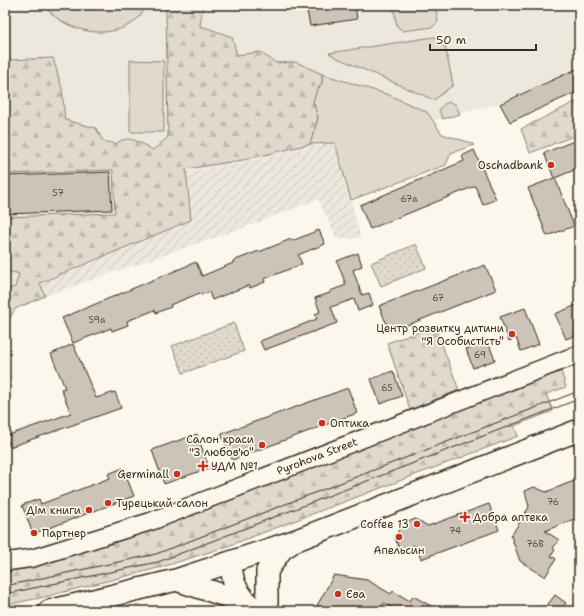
<svg xmlns="http://www.w3.org/2000/svg" width="584" height="616" font-family="'Shantell Sans',sans-serif">
<style>
.built{fill:#ede8dd}
.industrial{fill:url(#industrial-furrows)}
.green{fill:#dfd9ce;stroke:#8d8276}
.forest{fill:url(#forest-firs);stroke:#8d8276}
.park{fill:url(#park-dots);stroke:#8d8276}
.building{fill:#ccc4b9;stroke:#3b2a1e}
.lines{fill:none;stroke-linecap:round;stroke-linejoin:round}
.minor-casing{stroke:#3b2a1e;stroke-width:20}
.major-casing{stroke:#3b2a1e;stroke-width:24}
.minor{stroke:#fbf7ec;stroke-width:17}
.major{stroke:#fbf7ec;stroke-width:21}
.tram{stroke:#3b2a1e;stroke-width:1}
.poi-dot{fill:#c8321e;stroke:#fbf7ec;stroke-width:1.5}
.labels{text-anchor:middle;stroke-width:3.5;stroke-linejoin:round;paint-order:stroke}
.number-label{font-size:9px;fill:#5f5045}
.poi-label{font-size:11px;fill:#3b2a1e;stroke:#fbf7ec;text-anchor:end}
.street-label{font-size:11px;fill:#3b2a1e;stroke:#fbf7ec}
</style>
<defs>
<pattern id="industrial-furrows" width="10" height="10" patternUnits="userSpaceOnUse"><rect width="10" height="10" fill="#ede8dd"/><path d="M-1 1l2-2M0 10L10 0M9 11l2-2" fill="none" stroke="#ccc7bd"/></pattern>
<pattern id="forest-firs" width="22" height="20" patternUnits="userSpaceOnUse"><rect width="22" height="20" fill="#dfd9ce"/><path d="M5 1l3.5 6h-7zM16 11l3.5 6h-7z" fill="#c0bab0"/></pattern>
<pattern id="park-dots" width="8" height="8" patternUnits="userSpaceOnUse"><rect width="8" height="8" fill="#dfd9ce"/><path d="M2 2h.1M6 6h.1" fill="none" stroke="#c0bab0" stroke-width="1.8" stroke-linecap="round"/></pattern>
</defs>
<rect width="100%" height="100%" fill="#fbf7ec"/>
<filter id="ink" filterUnits="userSpaceOnUse"><feTurbulence type="fractalNoise" baseFrequency=".025" numOctaves="2"/><feDisplacementMap in="SourceGraphic" scale="8" xChannelSelector="R" yChannelSelector="G"/><feConvolveMatrix kernelMatrix="1 2 1 2 8 2 1 2 1" color-interpolation-filters="sRGB"/></filter>
<g filter="url(#ink)">
<!-- built -->
<path class="built" d="M6 5H579V68L500 103 441 119 243 162 186 172 40 283 45 296 12 308 5 316V35Z"/>
<!-- industrial -->
<path class="industrial" d="M335 142 361 238 337 239 318 199 254 224 45 296 39 283 191 220 186 172 243 162Z"/>
<!-- green -->
<path class="green" d="M44 5H148C143 12 137 21 129 25 102 40 62 30 44 5Z
M393 5H435L438 22 433 27 403 31 397 26Z
M434 37 444 40 453 85 434 100 335 57 329 53Z
M130 60 164 61V132H130Z
M322 74 389 95 427 112 442 134 468 142 474 145 451 153 446 165 351 200 335 143 310 144 318 118 313 101 317 90 322 83Z
M449 102 455 104 460 114 443 119 439 111C441 106 443 104 449 102Z"/>
<!-- forest -->
<path class="forest" d="M5 5H8L9 60 53 58 62 89 65 120 96 128 103 141 116 144C128 133 141 143 153 150L168 137 166 5H203L200 26 213 30 232 37 237 55 260 52 276 63 296 62 322 74V83L317 90 313 101 318 118 310 144 243 160 186 169 191 220 40 283 45 296 15 309 8 322 5 323V290L15 287 19 274 5 270V217L115 213 113 170 5 174Z
M579 100V134L530 153 521 129Z
M435 326 459 390 410 410 387 343Z
M561 371 566 387 546 394 553 411 514 426 518 436 225 547 162 567 40 598 5 605V572L34 567 153 528Z"/>
<!-- park -->
<path class="park" d="M416 244 426 268 381 286 371 263Z
M234 323 244 351 183 373 172 346Z"/>
<!-- building -->
<path class="building" d="M306 5H355L357 19 310 26Z
M579 68V91L510 122 500 104Z
M579 139V168L555 178 574 226 547 236 528 188 554 178 544 153Z
M474 150 496 199 483 205 475 186 370 229 360 205 464 161 462 156Z
M110 172 112 210 5 214V176Z
M319 230 325 244 298 255 302 264 264 279 265 282 250 288 249 285 212 300 209 292 201 295 200 293 170 305 171 307 156 313 155 310 127 321 128 325 112 331 111 328 73 343 62 318 196 262 202 276 233 263V261L259 251V252L291 239 292 241Z
M358 253 362 266 353 270 362 295 369 293 373 305 358 311 354 299 331 307 337 323 264 350 260 341 317 319 315 314 320 312 315 298 330 293V291L346 285 337 261Z
M485 265 496 290 390 332 379 306Z
M579 304V334L566 339 555 314Z
M525 308 539 344 521 351 516 338 509 341 500 317Z
M488 342 495 360 473 368 466 349Z
M73 344 96 398 115 392 121 408 10 447 6 436 71 413 61 389 65 388 51 354Z
M393 371 402 396 380 404 371 379Z
M348 388 357 413 232 460 221 434Z
M197 434 209 468 164 484 152 450Z
M123 468 134 496 33 534 22 505 39 499 41 504 110 478 108 474Z
M579 479V517L545 531 559 540 553 548 555 550 551 556 556 559 545 577 520 561 511 536 529 507 525 491 534 487 546 492Z
M489 504 499 530 421 559 415 545 400 551 395 538 401 525 415 519 428 526Z
M334 575 367 580 391 594 393 591 410 601 413 596 440 611H399L384 603 380 611H314Z
M555 595 566 603 560 611H543Z"/>
<g class="lines">
<defs>
<path id="minor" d="M5 562 33 558 152 521 579 354"/>
<path id="major" d="M231 562C232 583 236 590 250 606
M176 580 229 597 255 611
M267 606V571L282 549 290 544
M49 611 176 580 294 541 579 430"/>
</defs>
<!-- minor casing -->
<use href="#minor" class="minor-casing"/>
<!-- major casing -->
<use href="#major" class="major-casing"/>
<!-- minor -->
<use href="#minor" class="minor"/>
<!-- major -->
<use href="#major" class="major"/>
<!-- tram -->
<path class="tram" d="M5 586 156 554 579 391
M5 594 158 562 579 399"/>
</g>
</g>
<!-- markers -->
<g class="poi-dot">
<circle cx="551" cy="165" r="4"/>
<circle cx="512" cy="334" r="4"/>
<circle cx="322" cy="423" r="4"/>
<circle cx="262" cy="445" r="4"/>
<path d="M201 460h4v4h4v4h-4v4h-4v-4h-4v-4h4z"/>
<circle cx="177" cy="474" r="4"/>
<circle cx="108" cy="503" r="4"/>
<circle cx="89" cy="510" r="4"/>
<path d="M463 511h4v4h4v4h-4v4h-4v-4h-4v-4h4z"/>
<circle cx="417" cy="524" r="4"/>
<circle cx="34" cy="533" r="4"/>
<circle cx="399" cy="537" r="4"/>
<circle cx="338" cy="594" r="4"/>
</g>
<g class="labels">
<!-- number labels -->
<g class="number-label">
<text x="58" y="196">57</text>
<text x="409" y="202">67а</text>
<text x="438" y="301">67</text>
<text x="97" y="323">59а</text>
<text x="480" y="358">69</text>
<text x="387" y="391">65</text>
<text x="553" y="505">76</text>
<text x="455" y="534">74</text>
<text x="535" y="547">76В</text>
</g>
<!-- poi labels -->
<g class="poi-label">
<text x="543" y="169">Oschadbank</text>
<text x="504" y="332">Центр розвитку дитини<tspan x="504" dy="13">"Я Особистість"</tspan></text>
<text x="330" y="427" text-anchor="start">Оптика</text>
<text x="254" y="443">Салон краси<tspan x="254" dy="13">"З любов'ю"</tspan></text>
<text x="211" y="470" text-anchor="start">УДМ №1</text>
<text x="169" y="478">Germinall</text>
<text x="116" y="507" text-anchor="start">Турецький салон</text>
<text x="81" y="514">Дім книги</text>
<text x="473" y="521" text-anchor="start">Добра аптека</text>
<text x="409" y="528">Coffee 13</text>
<text x="42" y="537" text-anchor="start">Партнер</text>
<text x="399" y="554" text-anchor="middle">Апельсин</text>
<text x="346" y="598" text-anchor="start">Єва</text>
</g>
<!-- street labels -->
<g class="street-label">
<text transform="translate(317 456) rotate(-21)" y="4">Pyrohova Street</text>
</g>
</g>
<!-- margin -->
<rect width="584" height="616" fill="none" stroke="#fbf7ec" stroke-width="20"/>
<rect x="10" y="10" width="564" height="596" fill="none" stroke="#3b2a1e" stroke-width="1.5" filter="url(#ink)"/>
<!-- scale -->
<path d="M430 44v6h106v-6" fill="none" stroke="#3b2a1e" stroke-width="2"/>
<text x="436" y="44" font-size="12" fill="#3b2a1e" stroke="#fbf7ec" stroke-width="3" paint-order="stroke">50 m</text>
</svg>
